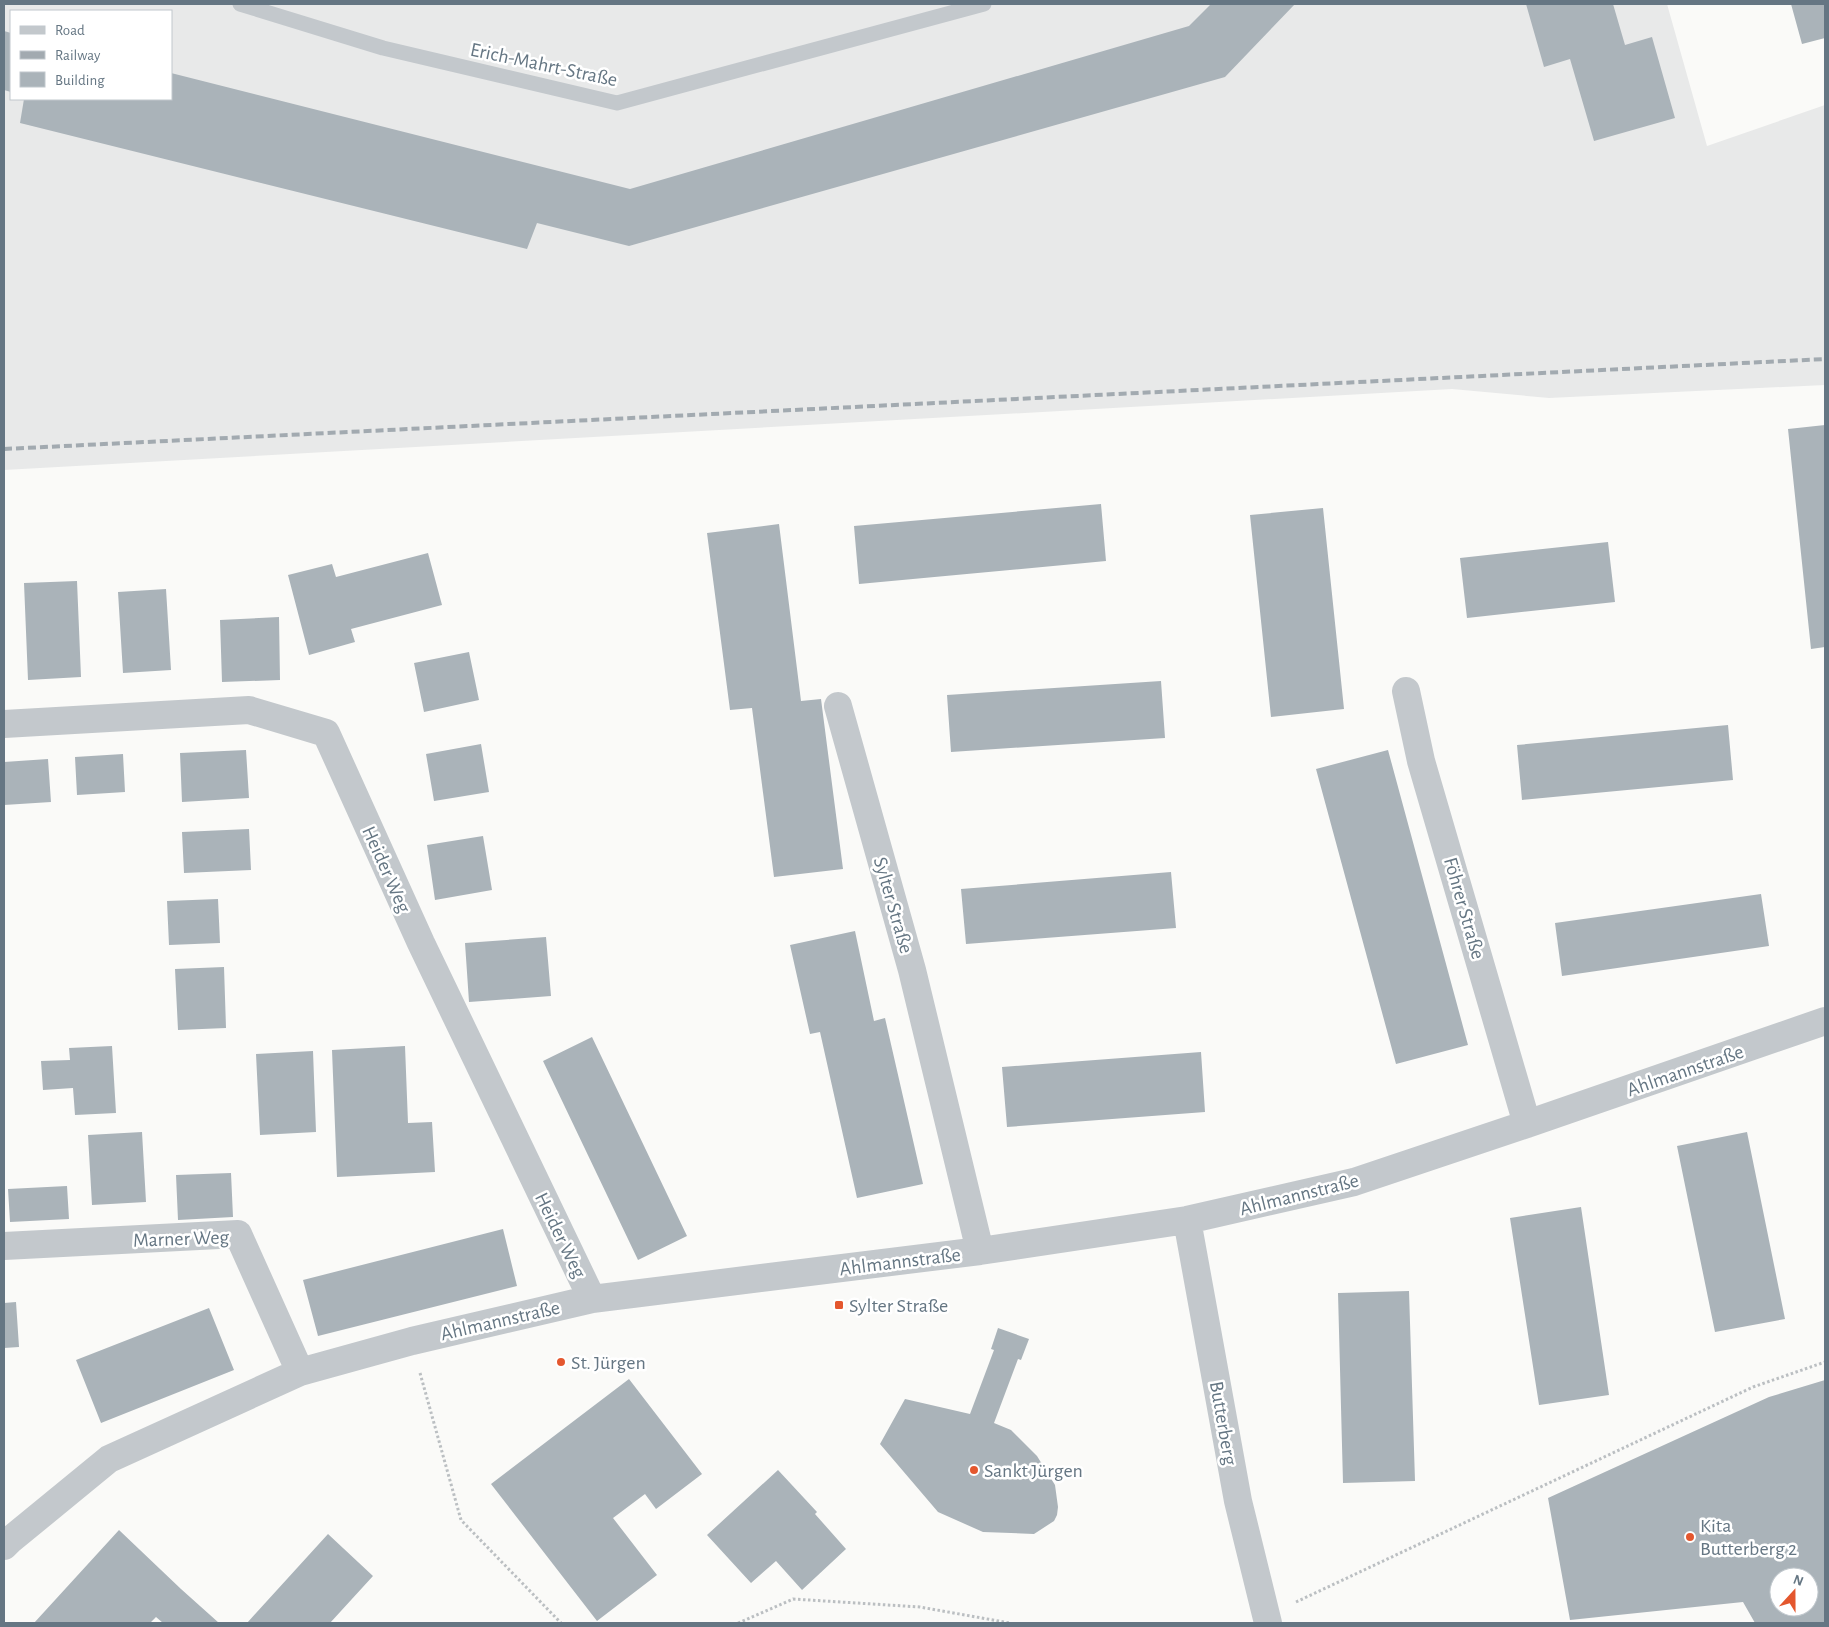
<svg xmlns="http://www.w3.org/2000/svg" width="1829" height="1627" font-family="'Alegreya Sans',sans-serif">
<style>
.built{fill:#e8e9e9;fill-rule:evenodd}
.building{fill:#aab3b9;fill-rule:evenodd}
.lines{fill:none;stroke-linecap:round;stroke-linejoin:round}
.path{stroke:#bbbfc2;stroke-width:3;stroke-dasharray:2.5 2.5;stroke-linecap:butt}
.service{stroke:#c3c8cc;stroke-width:15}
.minor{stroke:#c3c8cc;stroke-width:28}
.rail{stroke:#a2aab0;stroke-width:4;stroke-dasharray:8 4;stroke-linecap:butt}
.poi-dot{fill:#e4572e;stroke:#fff;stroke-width:2}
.labels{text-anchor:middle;stroke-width:5;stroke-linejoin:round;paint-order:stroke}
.street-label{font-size:20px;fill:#657683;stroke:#fff}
.poi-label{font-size:20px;fill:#657683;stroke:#fff;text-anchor:start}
</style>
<rect width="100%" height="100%" fill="#fafaf8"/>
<!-- built -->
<path class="built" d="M4 4H1667L1707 146 1825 105V385L1549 398 1452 389 4 470ZM11 11H171V99H11Z"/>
<!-- building -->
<path class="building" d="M1211 4H1295L1225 77 629 246 537 223 527 249 20 123 24 99H171V73L630 189 1189 26Z
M1526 4H1613L1625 45 1652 37 1675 118 1594 141 1570 59 1544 67Z
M1791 4H1825V38L1802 44Z
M4 31 11 33V92L4 90Z
M1825 425V647L1811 649 1788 429Z
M1101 504 1106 561 859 584 854 526Z
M1323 508 1344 709 1271 717 1250 515Z
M779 524 801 701 821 699 843 869 774 877 752 708 730 710 707 533Z
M1608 542 1615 602 1467 618 1460 558Z
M428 553 442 605 351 629 355 642 309 655 288 575 332 564 336 577Z
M77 581 81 677 28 680 24 583Z
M166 589 171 670 123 673 118 592Z
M279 617 280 680 222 682 220 620Z
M469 652 479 700 424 712 414 663Z
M1161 681 1165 738 951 752 947 695Z
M1728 725 1733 780 1522 800 1517 745Z
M481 744 489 792 434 801 426 754Z
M246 750 249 798 182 802 180 753Z
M1388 750 1468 1045 1396 1064 1316 769Z
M123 754 125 792 77 795 75 757Z
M48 759 51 802 4 805V762Z
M249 829 251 870 184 873 182 832Z
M483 836 492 890 435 900 427 845Z
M1171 872 1176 928 966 944 961 889Z
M1761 894 1769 946 1562 976 1555 923Z
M218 899 220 943 169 945 167 901Z
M855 931 874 1021 885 1018 923 1184 857 1198 820 1032 810 1034 790 945Z
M546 937 551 996 469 1002 465 943Z
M224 967 226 1028 178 1030 175 969Z
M592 1037 687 1236 638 1260 543 1061Z
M112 1046 116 1113 75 1115 73 1088 43 1090 41 1061 70 1060 69 1048Z
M405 1046 408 1123 432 1122 435 1172 337 1177 332 1050Z
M313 1051 316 1132 260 1135 256 1054Z
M1201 1052 1205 1112 1007 1127 1002 1067Z
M142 1132 146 1202 92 1205 88 1135Z
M1747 1132 1785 1319 1715 1332 1677 1146Z
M231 1173 233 1217 178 1220 176 1175Z
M67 1186 69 1219 10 1222 8 1189Z
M1581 1207 1609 1395 1539 1405 1510 1218Z
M503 1229 517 1286 318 1336 303 1280Z
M1409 1291 1415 1481 1343 1483 1338 1293Z
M16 1302 19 1347 4 1348V1303Z
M209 1308 234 1370 101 1423 76 1360Z
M998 1328 1029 1339 1021 1360 1018 1359 994 1423 1011 1430 1037 1456 1055 1485 1058 1507 1057 1515 1054 1521 1034 1534 983 1532 938 1512 880 1444 905 1399 970 1414 994 1350 991 1349Z
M629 1379 702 1474 656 1509 645 1494 613 1518 657 1575 597 1621 491 1484Z
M1825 1380V1623H1755L1743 1602 1570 1620 1548 1498 1769 1397ZM1779 1577H1809V1607H1779Z
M778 1470 817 1512 815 1514 846 1549 802 1590 776 1561 751 1583 707 1535Z
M119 1530 181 1589 219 1623H163L156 1617 150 1623H34Z
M328 1534 373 1576 330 1623H247Z"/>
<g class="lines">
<!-- path -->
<path class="path" d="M420 1373 461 1520 561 1623
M1296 1602 1753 1387 1825 1362
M738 1623 793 1599 920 1607 1010 1623"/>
<!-- service -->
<path class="service" d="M240 4 383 48 617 103 984 4"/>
<!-- minor -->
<path class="minor" d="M1406 691 1421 761 1527 1124
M838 706 912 970 980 1251
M4 724 249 710 326 733 421 943 592 1299
M1187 1220 1238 1501 1268 1623
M4 1246 238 1234 300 1372
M4 1546 9 1541 109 1459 300 1372 412 1341 592 1299 980 1251 1187 1220 1354 1182 1527 1124 1825 1021"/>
<!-- rail -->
<path class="rail" d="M4 449 1825 359"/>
</g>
<!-- markers -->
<g class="poi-dot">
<rect x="834" y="1300" width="10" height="10" rx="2.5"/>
<circle cx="561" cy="1362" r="5"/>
<circle cx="974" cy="1470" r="5"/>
<circle cx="1690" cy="1537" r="5"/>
</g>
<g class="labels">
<!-- street labels -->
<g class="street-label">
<text transform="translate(544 64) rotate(12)" y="7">Erich-Mahrt-Straße</text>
<text transform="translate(387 869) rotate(66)" y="7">Heider Weg</text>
<text transform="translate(894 905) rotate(74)" y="7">Sylter Straße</text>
<text transform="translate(1465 908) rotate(74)" y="7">Föhrer Straße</text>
<text transform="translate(1685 1070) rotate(-19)" y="7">Ahlmannstraße</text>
<text transform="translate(1299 1194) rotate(-14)" y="7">Ahlmannstraße</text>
<text transform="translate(561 1235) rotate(64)" y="7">Heider Weg</text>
<text transform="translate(181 1238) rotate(-2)" y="7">Marner Weg</text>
<text transform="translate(900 1261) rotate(-7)" y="7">Ahlmannstraße</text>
<text transform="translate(500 1320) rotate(-13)" y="7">Ahlmannstraße</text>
<text transform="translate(1224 1423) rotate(80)" y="7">Butterberg</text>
</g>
<!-- poi labels -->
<g class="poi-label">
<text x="849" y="1312">Sylter Straße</text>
<text x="571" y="1369">St. Jürgen</text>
<text x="984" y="1477">Sankt Jürgen</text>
<text x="1700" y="1532">Kita<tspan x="1700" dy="23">Butterberg 2</tspan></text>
</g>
</g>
<!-- border -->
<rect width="1829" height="1627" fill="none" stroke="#657683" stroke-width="10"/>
<!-- legend -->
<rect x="10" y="10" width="162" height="90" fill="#ffffff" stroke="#c1c8cd"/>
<rect x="20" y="26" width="25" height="8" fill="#c3c8cc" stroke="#c1c8cd"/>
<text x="55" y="35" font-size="15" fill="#657683">Road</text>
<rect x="20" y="51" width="25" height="8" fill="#a2aab0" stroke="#c1c8cd"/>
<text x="55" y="60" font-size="15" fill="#657683">Railway</text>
<rect x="20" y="72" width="25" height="15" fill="#aab3b9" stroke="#c1c8cd"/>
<text x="55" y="85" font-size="15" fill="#657683">Building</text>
<!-- north arrow -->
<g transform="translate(1794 1592) rotate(21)"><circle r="24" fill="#ffffff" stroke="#c1c8cd"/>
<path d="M0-4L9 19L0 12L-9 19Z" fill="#e4572e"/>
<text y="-8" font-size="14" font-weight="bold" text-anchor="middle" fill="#657683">N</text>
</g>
</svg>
